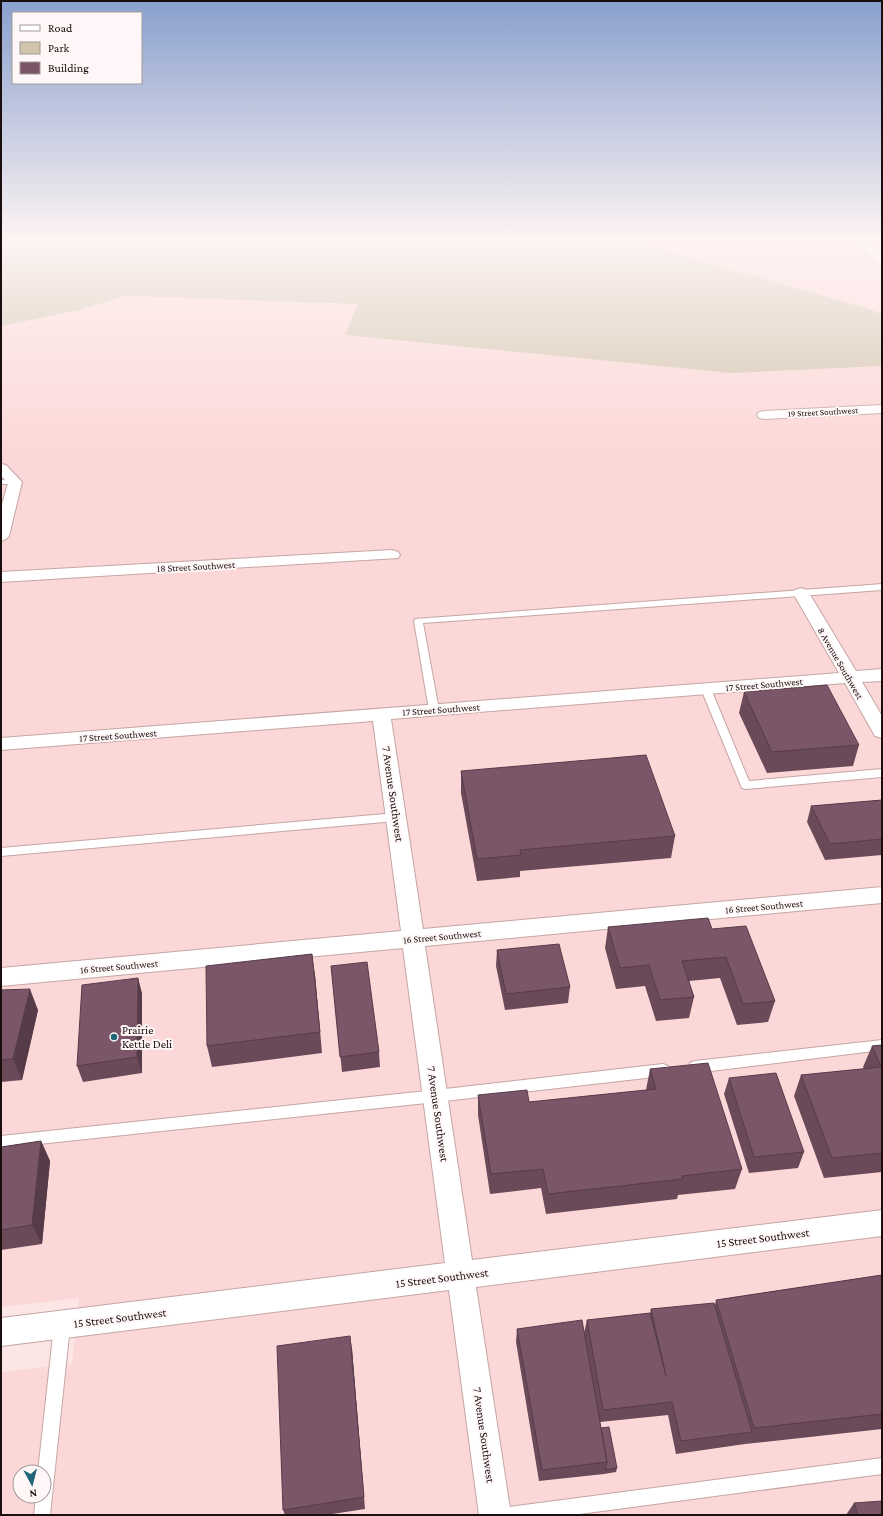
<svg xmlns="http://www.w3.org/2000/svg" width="883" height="1516" font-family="'Crimson Pro',serif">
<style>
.built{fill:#fbd8d7;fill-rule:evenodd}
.green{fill:#d0c4ac}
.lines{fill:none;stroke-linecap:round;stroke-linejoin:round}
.lane-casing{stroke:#c6a5a4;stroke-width:2}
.street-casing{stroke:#c6a5a4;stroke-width:2}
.lane{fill:#fff;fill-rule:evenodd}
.street{fill:#fff;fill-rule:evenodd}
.wall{fill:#6a4959}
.shaded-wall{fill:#563c49}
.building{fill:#7b5568;stroke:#563c49}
.poi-dot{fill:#206676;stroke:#fff7f7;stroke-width:1.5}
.labels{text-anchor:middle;stroke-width:4;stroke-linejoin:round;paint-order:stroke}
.far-street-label{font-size:9px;fill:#1a0f0e;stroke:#fff7f7}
.street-label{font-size:10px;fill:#1a0f0e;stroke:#fff7f7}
.near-street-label{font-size:12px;fill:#1a0f0e;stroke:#fff7f7}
.near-poi-label{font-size:12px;fill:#1a0f0e;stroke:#fff7f7;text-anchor:start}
</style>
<rect width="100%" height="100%" fill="#fce6e5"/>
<!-- built -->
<path class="built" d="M632 241H882V314L866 308Z
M126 296 358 304 345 335 731 373 882 366V1515H1V1372L72 1364 79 1298 1 1307V326L79 310ZM20 1472H44V1496H20Z"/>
<!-- green -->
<path class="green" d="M1 241H632L866 308 882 314V366L731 373 345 335 358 304 126 296 79 310 1 326Z"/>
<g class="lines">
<defs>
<path id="lane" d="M1 480H15L19 482 15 484H1Z
M882 584V590L423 623 439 710 434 713 429 710 414 621 415 619Z
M706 686 711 689 749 781 882 769V777L746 789 742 788 701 689Z
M396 813 400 814 401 817 400 820 396 821 1 856V848Z
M882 1040V1050L695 1073 690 1071 689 1067 690 1063 695 1061Z
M663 1064 668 1066 669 1070 668 1074 663 1076 436 1102 1 1148V1136L436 1090Z
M62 1318 67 1321 70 1326 50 1515H34L36 1496H44V1472H38L54 1326 57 1321Z
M882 1458V1474L572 1515H501L503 1509 509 1507Z"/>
<path id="street" d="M855 241H866L882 256V265L878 264Z
M882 405V413L764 419 759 418 757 415 759 412 764 411Z
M1 464 6 465 22 482 9 536 6 539 1 541V508L8 483 1 476Z
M392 550 398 552 400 555 398 558 1 582V572Z
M801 588 807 590 809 593 856 671 882 669V681L862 682 882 716V738L875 736 845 683 391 719 423 929 882 887V903L425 946 472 1260 882 1210V1236L476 1287 511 1515H479L449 1290 1 1346V1318L445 1263 403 948 1 986V968L401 931 373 721 1 750V738L839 673 793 593 795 590Z"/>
</defs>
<!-- lane casing -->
<use href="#lane" class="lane-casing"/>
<!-- street casing -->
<use href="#street" class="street-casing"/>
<!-- lane -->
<use href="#lane" class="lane"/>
<!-- street -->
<use href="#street" class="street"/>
</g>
<!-- wall -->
<path class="wall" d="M744 692 859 745 853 766 767 773 739 713Z
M461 771 675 836 671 858 520 871V877L477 881 461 793Z
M882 800V855L825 860 807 822 811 806Z
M608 927 712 929 775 1001 768 1022 737 1025 720 978 689 981 694 997 689 1018 656 1021 645 986 616 989 605 948Z
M497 950 570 987 568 1003 505 1010 496 966Z
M331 966 379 1052 380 1067 342 1072Z
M315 975 322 1053 212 1067 207 1046Z
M138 978 142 994V1073L83 1082 77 1066Z
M1 990 38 1010 22 1080 1 1082Z
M882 1045V1172L824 1178 794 1096 801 1075 864 1069 863 1067 872 1046Z
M650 1069 742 1169 735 1189 678 1195 677 1199 546 1214 541 1188 490 1194 478 1115V1095L529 1102 646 1090Z
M729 1078 804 1152 798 1168 749 1173 724 1094Z
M41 1141 50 1161 42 1244 1 1250V1147Z
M882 1275V1429L855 1432 745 1444 676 1454 668 1415 600 1422 601 1428 617 1468 616 1472 604 1474 539 1481 516 1342 517 1329 584 1333 587 1320 650 1314 651 1309 715 1305 716 1300Z
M352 1349 365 1509 326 1515H285L283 1510Z
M854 1503 882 1515H846Z"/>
<!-- shaded-wall -->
<path class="shaded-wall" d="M312 954 315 975 322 1053 320 1032Z
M138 978 142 994V1073L137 1057Z
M30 989 38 1010 22 1080 13 1059Z
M41 1141 50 1161 42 1244 32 1225Z
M350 1336 352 1349 365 1509 364 1497Z"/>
<!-- building -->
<path class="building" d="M827 685 859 745 772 752 744 692Z
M646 755 675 836 520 850 521 855 477 859 461 771Z
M882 800V839L830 844 811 806Z
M708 918 712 929 746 926 775 1001 743 1004 726 957 682 961 694 997 660 1000 649 965 620 968 608 927Z
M559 944 570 987 506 994 497 950Z
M312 954 320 1032 207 1046 206 966Z
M367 962 379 1052 340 1057 331 966Z
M138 978 137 1057 77 1066 82 985Z
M30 989 13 1059 1 1060V990Z
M882 1045V1153L832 1158 801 1075 881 1067 872 1046Z
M708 1063 742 1169 682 1176 683 1179 548 1194 543 1169 491 1174 478 1095 527 1090 529 1102 656 1089 650 1069Z
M776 1073 804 1152 754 1157 729 1078Z
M41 1141 32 1225 1 1230V1147Z
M882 1275V1414L754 1428 716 1300Z
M714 1303 752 1432 681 1441 672 1402 603 1410 587 1320 650 1313 666 1376 651 1309Z
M582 1320 607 1462 542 1470 517 1329Z
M350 1336 364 1497 283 1510 277 1346Z
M609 1427 617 1468 605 1470 607 1462 601 1428Z
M882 1501V1515H858L854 1503Z"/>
<!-- sky -->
<linearGradient id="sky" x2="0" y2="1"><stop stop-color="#89a0ce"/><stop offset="0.53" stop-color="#fef4f3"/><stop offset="1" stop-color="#fef4f3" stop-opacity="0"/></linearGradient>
<rect width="883" height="453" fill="url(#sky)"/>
<!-- markers -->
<circle class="poi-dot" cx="114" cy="1037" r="4"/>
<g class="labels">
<!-- far-street labels -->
<g class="far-street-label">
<text transform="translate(823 412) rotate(-3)" y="3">19 Street Southwest</text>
</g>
<!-- street labels -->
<g class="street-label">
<text transform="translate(196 566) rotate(-3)" y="4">18 Street Southwest</text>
<text transform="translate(841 663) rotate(60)" y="4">8 Avenue Southwest</text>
<text transform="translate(764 684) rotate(-5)" y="4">17 Street Southwest</text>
<text transform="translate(441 709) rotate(-4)" y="4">17 Street Southwest</text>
<text transform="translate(118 735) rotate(-4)" y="4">17 Street Southwest</text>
<text transform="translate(764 906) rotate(-5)" y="4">16 Street Southwest</text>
<text transform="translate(442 936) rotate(-5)" y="4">16 Street Southwest</text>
<text transform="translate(119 966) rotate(-5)" y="4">16 Street Southwest</text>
</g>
<!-- near-street labels -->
<g class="near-street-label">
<text transform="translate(393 794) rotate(82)" y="4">7 Avenue Southwest</text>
<text transform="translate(438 1114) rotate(82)" y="4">7 Avenue Southwest</text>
<text transform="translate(763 1238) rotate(-7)" y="4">15 Street Southwest</text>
<text transform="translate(442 1278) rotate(-7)" y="4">15 Street Southwest</text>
<text transform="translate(120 1318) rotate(-7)" y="4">15 Street Southwest</text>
<text transform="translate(484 1435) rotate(82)" y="4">7 Avenue Southwest</text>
</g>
<!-- near-poi labels -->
<g class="near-poi-label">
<text x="122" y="1034">Prairie<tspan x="122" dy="14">Kettle Deli</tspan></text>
</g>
</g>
<!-- border -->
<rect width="883" height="1516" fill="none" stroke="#1a0f0e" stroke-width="4"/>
<!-- legend -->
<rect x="12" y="12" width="130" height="72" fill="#fff7f7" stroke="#a39a9a"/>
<rect x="20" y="25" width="20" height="6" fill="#ffffff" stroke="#a39a9a"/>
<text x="48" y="32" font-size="12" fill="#1a0f0e">Road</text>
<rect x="20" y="42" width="20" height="12" fill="#d0c4ac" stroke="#a39a9a"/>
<text x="48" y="52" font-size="12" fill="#1a0f0e">Park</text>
<rect x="20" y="62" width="20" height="12" fill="#7b5568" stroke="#a39a9a"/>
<text x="48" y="72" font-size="12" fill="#1a0f0e">Building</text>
<!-- north arrow -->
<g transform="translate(32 1484) rotate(173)"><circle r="19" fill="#fff7f7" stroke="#a39a9a"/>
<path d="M0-3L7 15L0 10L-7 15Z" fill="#206676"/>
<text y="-6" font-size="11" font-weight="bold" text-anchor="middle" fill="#1a0f0e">N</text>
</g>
</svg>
